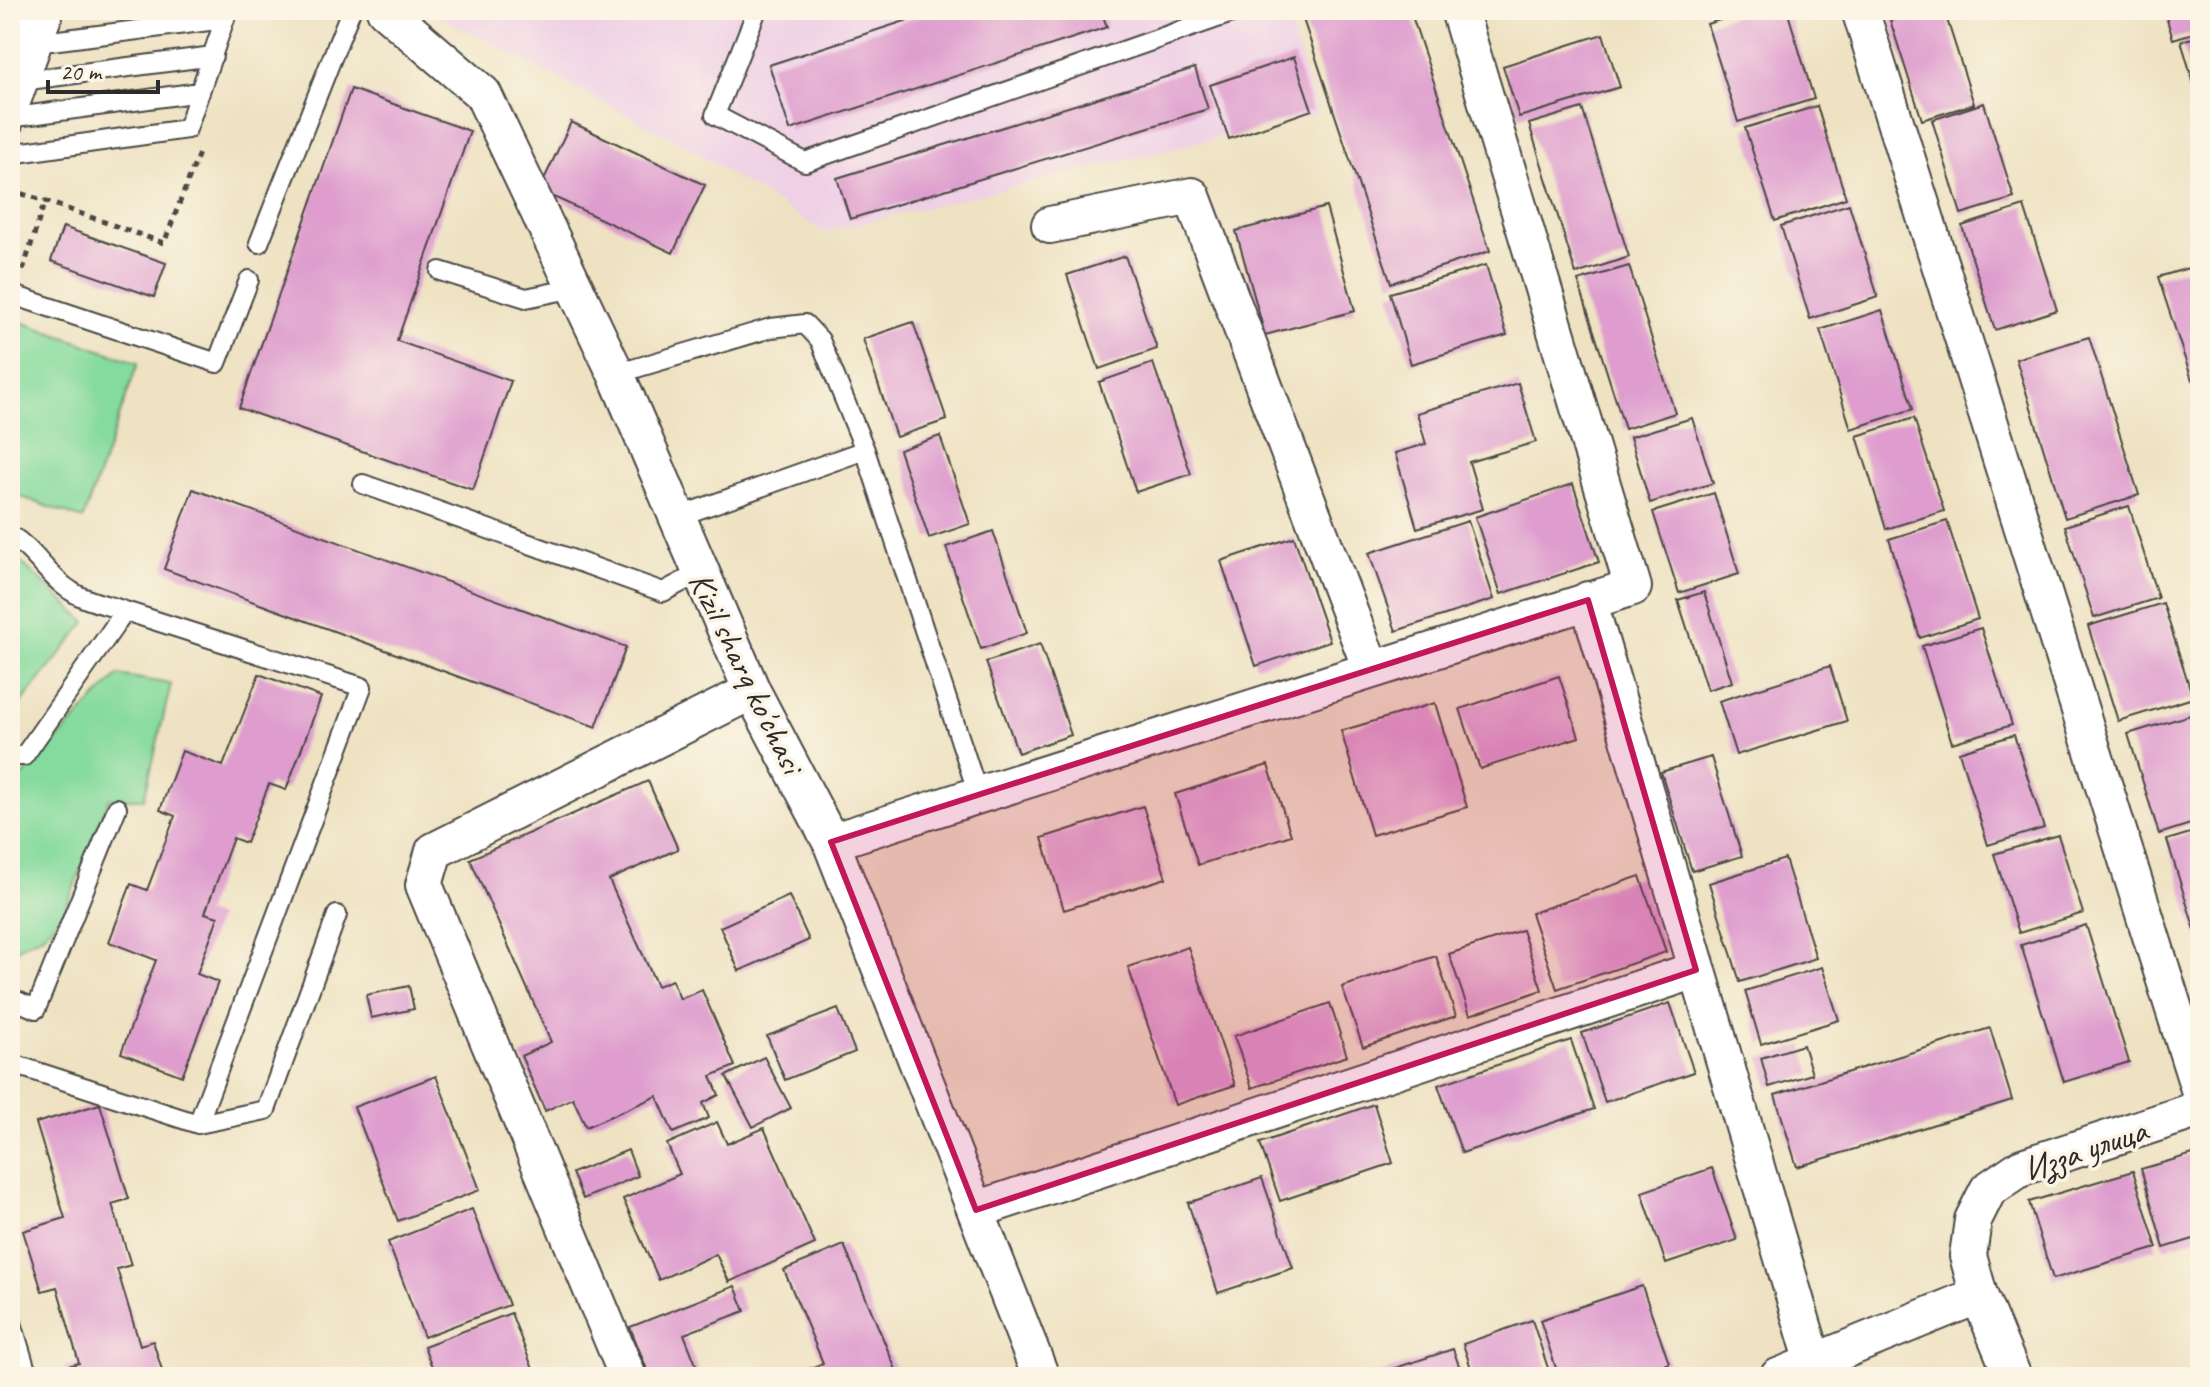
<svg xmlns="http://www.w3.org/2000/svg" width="2210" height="1387" font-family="Caveat,sans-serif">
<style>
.built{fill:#efd0e6}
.green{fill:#85da9d;stroke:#588264;stroke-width:2}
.building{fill:#de9dce}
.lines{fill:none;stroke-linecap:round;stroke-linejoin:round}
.lane-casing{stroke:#484642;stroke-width:22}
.street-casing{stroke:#484642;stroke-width:40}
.secondary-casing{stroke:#484642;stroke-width:48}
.path{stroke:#484642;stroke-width:5;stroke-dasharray:6 6;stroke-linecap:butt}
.lane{stroke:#fff;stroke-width:18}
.street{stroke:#fff;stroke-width:36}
.secondary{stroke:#fff;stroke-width:44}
.marked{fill:#c2185b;fill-opacity:0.2;stroke:#c2185b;stroke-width:6;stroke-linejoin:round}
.labels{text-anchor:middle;stroke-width:7;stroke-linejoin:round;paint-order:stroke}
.street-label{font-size:34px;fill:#2b2b2b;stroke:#fcf5e5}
</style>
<rect width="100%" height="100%" fill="#fcf5e5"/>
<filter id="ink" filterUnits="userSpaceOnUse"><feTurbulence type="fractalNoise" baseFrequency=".0125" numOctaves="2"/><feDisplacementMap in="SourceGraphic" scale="16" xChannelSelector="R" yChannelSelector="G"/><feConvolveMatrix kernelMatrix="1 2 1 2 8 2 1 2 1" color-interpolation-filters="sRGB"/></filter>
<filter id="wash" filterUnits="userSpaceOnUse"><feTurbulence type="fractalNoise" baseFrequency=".006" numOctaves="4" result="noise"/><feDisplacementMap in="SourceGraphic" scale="32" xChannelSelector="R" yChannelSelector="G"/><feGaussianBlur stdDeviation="1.8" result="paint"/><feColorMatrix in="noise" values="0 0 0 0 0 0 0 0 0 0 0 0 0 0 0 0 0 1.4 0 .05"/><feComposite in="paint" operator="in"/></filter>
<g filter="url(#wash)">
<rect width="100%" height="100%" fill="#eee2c2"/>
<!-- built -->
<path class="built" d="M428 10H1286L1317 114 824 232 684 145Z"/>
<!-- green -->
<path class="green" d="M10 318 138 363 83 519 10 493Z
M10 552 86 622 10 717Z
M118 675 171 684 144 799H109L64 912 43 935 10 952V777L20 779Z"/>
<g id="blocks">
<!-- building -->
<path class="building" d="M939 10H1101L1107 27 790 130 769 65Z
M1300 10H1410L1490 251 1391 283Z
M1751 10H1787L1814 99 1738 122 1707 24Z
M1923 10H1944L1974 104 1922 120 1890 20Z
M2164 10H2200V31L2173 39Z
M1603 34 1620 87 1519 117 1503 66Z
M2200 36V101H2199L2181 41Z
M1294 57 1312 110 1229 139 1210 85Z
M1195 68 1208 109 850 219 837 178Z
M351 89 470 131 397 341 511 381 473 490 239 408Z
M1984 103 2014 198 1961 214 1932 120Z
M1817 106 1846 198 1775 221 1745 128Z
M1582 108 1629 257 1576 274 1529 124Z
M571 122 705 185 673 253 539 190Z
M1849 204 1878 297 1810 319 1781 226Z
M2024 206 2057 310 1995 330 1962 226Z
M1326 207 1355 311 1265 335 1236 231Z
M63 227 166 263 154 297 51 261Z
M1125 256 1157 349 1099 369 1067 275Z
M1486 265 1507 335 1411 364 1390 293Z
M1629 266 1675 413 1625 429 1578 281Z
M2192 267 2200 292V377L2192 380 2158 277Z
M1882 310 1913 409 1851 429 1820 330Z
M913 322 947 420 896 437 863 339Z
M2089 337 2139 495 2065 518 2016 359Z
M1153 363 1191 474 1136 492 1099 382Z
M1518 383 1536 442 1469 462 1483 509 1417 528 1395 453 1426 444 1417 413Z
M1692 418 1713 483 1650 503 1630 437Z
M1914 418 1944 511 1886 529 1857 436Z
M940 436 970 524 929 538 899 450Z
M1573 484 1599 562 1501 594 1475 517Z
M193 489 626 647 596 727 164 569Z
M1714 493 1739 574 1679 593 1653 512Z
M2129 506 2158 598 2094 618 2065 526Z
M1468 521 1494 599 1396 631 1369 553Z
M1947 521 1978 619 1920 638 1889 539Z
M993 531 1027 633 981 649 946 547Z
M1294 537 1330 641 1256 666 1221 561Z
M1704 592 1732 682 1707 690 1678 600Z
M2163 603 2193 698 2118 721 2088 626Z
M1981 628 2012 725 1952 743 1922 646Z
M1040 644 1071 735 1018 753 986 662Z
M1830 666 1847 721 1736 755 1719 701Z
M259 674 321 697 286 790 269 784 246 843 233 838 205 913 218 917 197 974 218 982 182 1076 121 1053 156 960 109 942 131 884 147 890 175 816 160 810 182 751 223 766Z
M1559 676 1579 737 1480 769 1460 709Z
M1435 703 1467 807 1372 835 1341 731Z
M2190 715 2200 748V821L2159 834 2128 734Z
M2014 735 2044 828 1988 845 1959 752Z
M1711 757 1742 856 1692 871 1661 772Z
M1268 765 1291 835 1198 865 1175 794Z
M648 781 678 849 609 880 657 986 672 980 680 999 702 990 735 1066 711 1076 719 1095 703 1103 709 1118 673 1133 657 1096 586 1127 573 1098 545 1111 521 1056 551 1042 470 859Z
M1143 806 1166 878 1064 910 1042 838Z
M2200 830V943H2199L2167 840Z
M2058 835 2083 913 2019 933 1994 854Z
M1785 859 1816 958 1740 982 1709 883Z
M1640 876 1666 952 1557 989 1531 913Z
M789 896 809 940 739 971 720 927Z
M2086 925 2129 1062 2064 1082 2021 945Z
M1522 930 1542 990 1470 1015 1449 954Z
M1188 947 1235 1085 1175 1105 1128 967Z
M1436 956 1456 1016 1363 1047 1342 987Z
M1822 967 1839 1020 1761 1044 1745 991Z
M409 986 414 1009 371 1018 366 995Z
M1330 1003 1347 1056 1252 1088 1234 1036Z
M1670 1003 1694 1072 1605 1102 1582 1033Z
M838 1009 855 1052 785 1080 767 1036Z
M1990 1028 2012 1100 1797 1167 1775 1095Z
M1571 1040 1594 1109 1462 1153 1438 1085Z
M1803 1045 1812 1074 1769 1087 1761 1058Z
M764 1057 791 1108 753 1127 726 1076Z
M436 1076 480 1190 398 1221 354 1107Z
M100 1104 129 1199 112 1204 131 1265 117 1269 140 1345 153 1341 164 1377H67L64 1367 79 1363 57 1287 42 1291 23 1231 65 1218 36 1123Z
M1374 1104 1393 1163 1280 1201 1260 1143Z
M717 1122 727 1144 764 1128 815 1244 729 1282 716 1254 659 1280 623 1199 680 1174 667 1144Z
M628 1150 638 1176 583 1199 572 1173Z
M2200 1152V1237L2164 1248 2141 1169Z
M1712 1168 1737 1240 1666 1264 1642 1192Z
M2133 1171 2157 1248 2053 1279 2029 1202Z
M1262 1178 1293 1268 1218 1293 1188 1203Z
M472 1209 509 1305 424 1337 388 1242Z
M844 1245 899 1377H789L823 1363 784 1270Z
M735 1286 745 1311 684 1334 701 1377H650L630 1327Z
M1642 1286 1669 1363 1627 1377H1559L1540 1320Z
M511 1313 536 1377H436L424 1346Z
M1532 1320 1551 1377H1474L1463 1344Z
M1453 1349 1463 1377H1371V1376Z"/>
</g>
</g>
<g filter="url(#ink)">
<use href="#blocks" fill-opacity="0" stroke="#484642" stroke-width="2"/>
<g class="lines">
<defs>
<path id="lane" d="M757 10 715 115 805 162 1240 10
M43 42 225 19
M29 80 213 56
M16 117 200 92
M10 133 55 10
M10 154 187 129 228 10
M259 243 351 10
M440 271 526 298 575 288
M10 294 217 363 249 280
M616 374 771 328 805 324 820 340 865 450 979 797
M363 484 663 592 699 573
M677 517 865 450
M10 535C35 550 47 576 71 591 85 601 108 605 125 611
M10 756H24L125 611 362 687 198 1124
M10 998 36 1009 117 808
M10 1063 198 1124 266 1110 337 915
M10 1316 28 1377"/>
<path id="street" d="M385 10 483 94 616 374 752 691 831 842 1041 1377
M1860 10 2200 1092
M1050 225 1192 196 1371 669
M1588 600 1814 1363
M831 842 1633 587 1459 10
M976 1210 1696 970
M1979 1295 1968 1256 1973 1220 1988 1190 2022 1167 2200 1109
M628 1377 424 885 434 851 752 691
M1778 1377 1979 1295 2013 1377"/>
<path id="secondary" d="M10 63 29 10"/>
</defs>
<!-- lane casing -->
<use href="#lane" class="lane-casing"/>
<!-- street casing -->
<use href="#street" class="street-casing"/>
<!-- secondary casing -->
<use href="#secondary" class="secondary-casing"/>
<!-- path -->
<path class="path" d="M10 190 45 201
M23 270 45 201 164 243 199 153"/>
<!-- lane -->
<use href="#lane" class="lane"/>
<!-- street -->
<use href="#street" class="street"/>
<!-- secondary -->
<use href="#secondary" class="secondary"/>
</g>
</g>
<!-- marked area -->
<path class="marked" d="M1588 600 1696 970 976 1210 831 842Z"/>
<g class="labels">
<!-- street labels -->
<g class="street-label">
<text transform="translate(747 672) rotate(64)" y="12">Kizil sharq ko'chasi</text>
<text transform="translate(2085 1149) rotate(-19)" y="12">Изза улица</text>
</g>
</g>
<!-- margin -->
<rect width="2210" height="1387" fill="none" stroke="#fcf5e5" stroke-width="40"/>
<!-- scale -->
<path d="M48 80v12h110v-12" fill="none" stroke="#2b2b2b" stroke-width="4"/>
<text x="60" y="80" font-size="24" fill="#2b2b2b" stroke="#fcf5e5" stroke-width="6" paint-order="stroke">20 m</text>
</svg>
